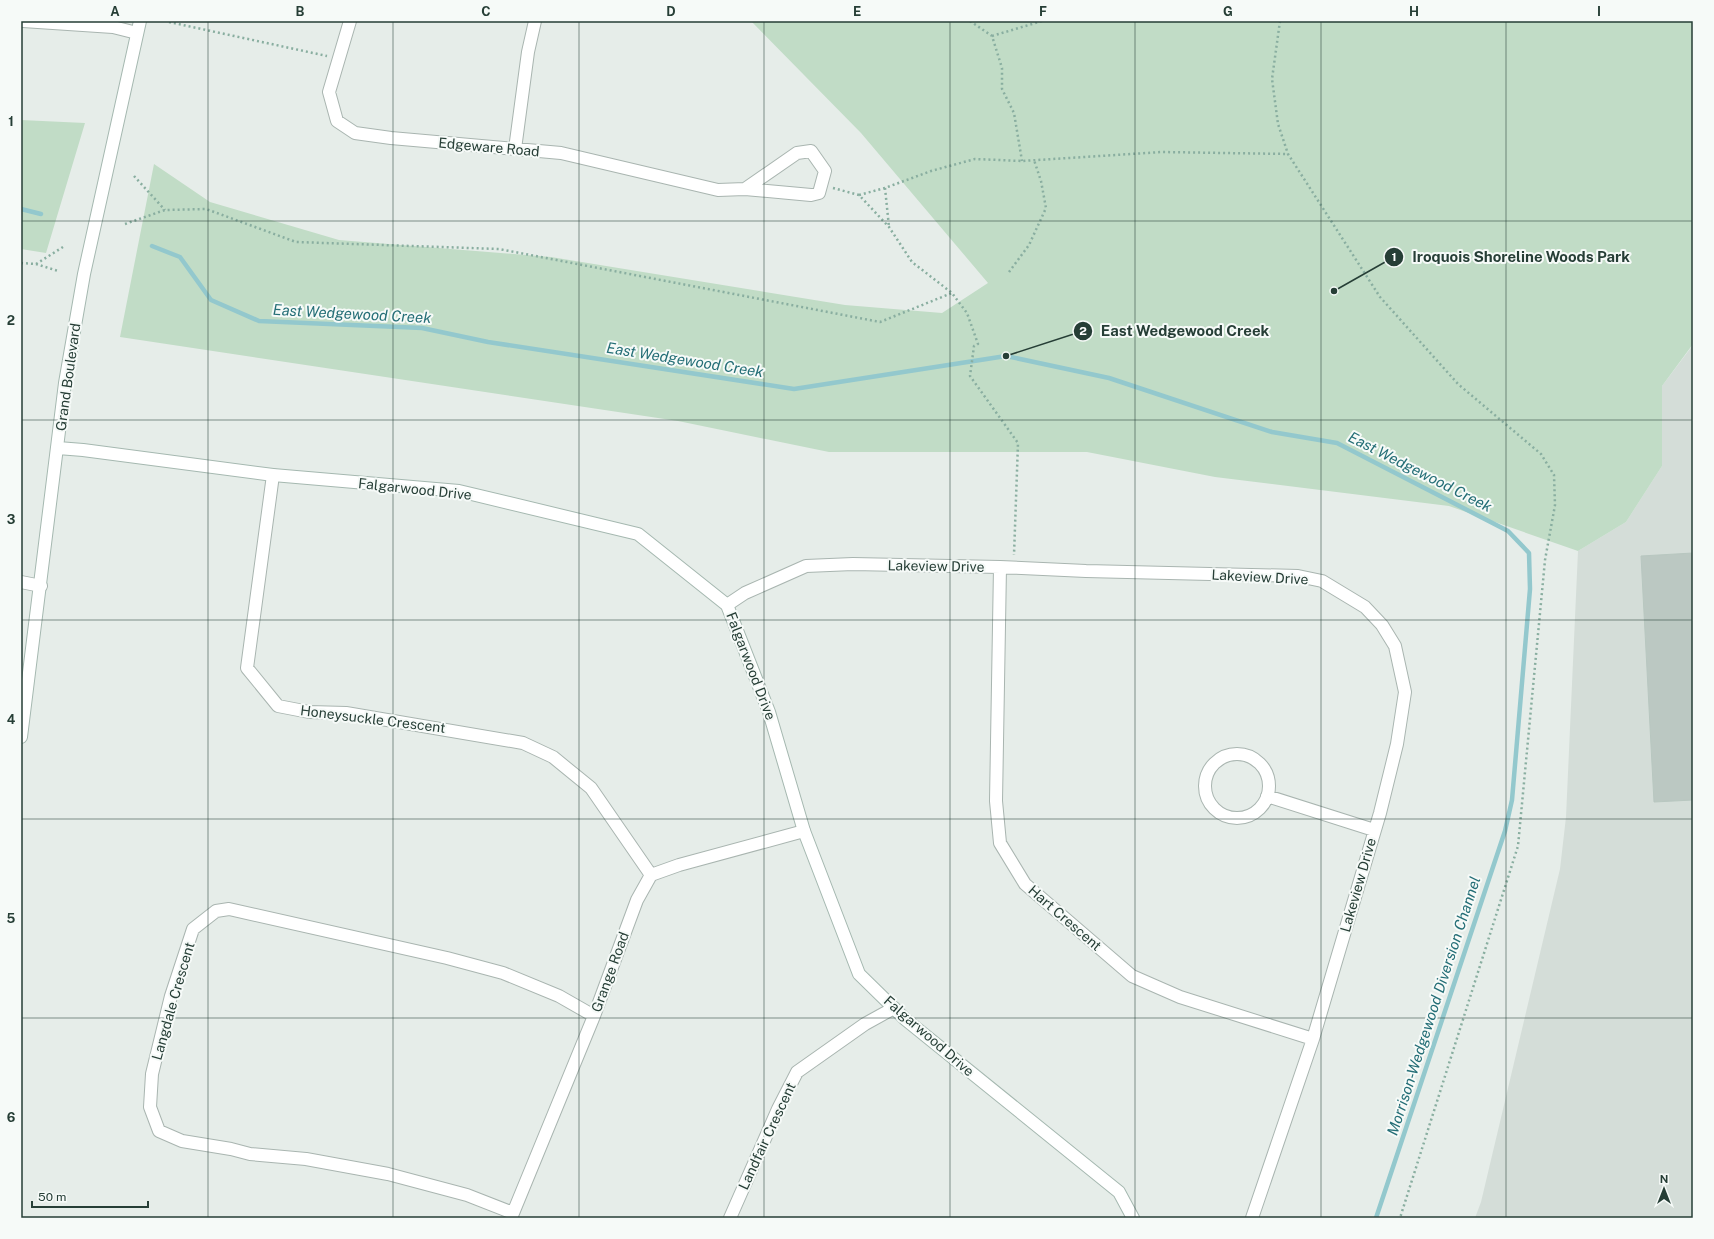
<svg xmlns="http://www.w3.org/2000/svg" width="1714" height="1239" font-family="'Public Sans',sans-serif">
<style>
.built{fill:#d4ddd8}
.green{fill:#c1dcc6}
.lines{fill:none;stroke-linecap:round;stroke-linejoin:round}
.stream{stroke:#93c8cd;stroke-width:4.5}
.building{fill:#bbc8c2;stroke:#b8c7c0}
.street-casing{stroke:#a9b5b0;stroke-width:14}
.secondary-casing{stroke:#a5b8b0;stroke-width:14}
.path{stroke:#89aea0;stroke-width:2.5;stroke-dasharray:2 3;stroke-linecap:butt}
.street{stroke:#fff;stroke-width:12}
.secondary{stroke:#fff;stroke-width:12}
.grid{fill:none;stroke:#263e36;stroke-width:1;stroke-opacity:0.55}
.labels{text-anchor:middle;stroke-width:4;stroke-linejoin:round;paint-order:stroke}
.street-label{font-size:14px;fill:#263e36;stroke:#f6faf8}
.water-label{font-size:15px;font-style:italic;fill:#246e76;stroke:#f6faf8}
.leader{fill:none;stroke:#263e36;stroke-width:1.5}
.callout-dot{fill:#263e36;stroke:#f6faf8;stroke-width:1.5}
.mark-label{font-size:12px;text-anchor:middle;font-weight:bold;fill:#fff}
.callout-label{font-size:15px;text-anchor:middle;font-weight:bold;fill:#263e36;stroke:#f6faf8;stroke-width:4;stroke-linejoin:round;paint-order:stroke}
.neatline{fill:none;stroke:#263e36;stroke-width:1.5}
.grid-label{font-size:13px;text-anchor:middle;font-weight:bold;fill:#263e36}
</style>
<rect width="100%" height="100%" fill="#e6ede9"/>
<!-- built -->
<path class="built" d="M1693 345V1218H1475L1481 1202 1560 869 1566 817 1578 551 1626 522 1662 466V386Z"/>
<!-- green -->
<path class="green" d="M751 21H1693V344L1662 386V466L1626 522 1578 551 1449 506 1215 477 1087 452H829L678 421 120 337 154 164 210 202 339 240 551 257 845 305 942 313 988 283 861 133Z
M21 120 85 123 46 253 21 249Z"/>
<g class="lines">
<!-- stream -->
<path class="stream" d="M21 209 41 214
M152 246 180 257 211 300 259 321 422 328 488 342 794 389 1006 356 1109 378 1272 432 1337 443 1508 531 1529 553 1530 589 1512 800 1505 831 1376 1218"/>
</g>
<!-- building -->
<path class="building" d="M1693 553V800L1654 802 1641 556Z"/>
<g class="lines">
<defs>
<path id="street" d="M23 21 113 27 137 33
M350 21 329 92 337 121 355 133 391 138 561 153 718 190 745 189 811 195 819 193 825 171 811 151 797 153 745 189
M515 149 528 52 535 21
M273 475 247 668 278 706 309 712 346 713 523 743 553 757 591 788 651 875
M1000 567 996 801 1000 843 1025 884 1132 976 1180 997 1313 1039
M21 582 41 586
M727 605 745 593 806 566 853 564 1000 567 1086 571 1298 576 1322 581 1365 607 1382 625 1395 646 1405 692 1397 744 1380 813 1313 1039 1252 1218
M1205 786a32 32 0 1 1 64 0a32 32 0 1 1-64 0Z
M1267 796 1374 830
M513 1213 467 1195 388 1174 306 1159 250 1154 231 1149 182 1141 159 1131 150 1107 152 1074 171 996 193 929 216 911 229 909 447 958 503 973 559 996 594 1016
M511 1218 594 1016 637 900 651 875 679 865 804 831
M730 1218 778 1109 797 1072 865 1024 894 1008"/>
<path id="secondary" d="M58 448 83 450 273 475 459 491 638 534 727 605 769 712 804 831 859 974 905 1019 1119 1192 1133 1218
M21 737 65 383 84 274 140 21"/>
</defs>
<!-- street casing -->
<use href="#street" class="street-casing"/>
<!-- secondary casing -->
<use href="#secondary" class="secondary-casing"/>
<!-- path -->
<path class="path" d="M970 21 992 36 1002 68V89L1014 113 1022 161
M1280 21 1272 79 1278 124 1288 154 1380 297 1458 384 1541 454 1554 475 1555 505 1545 560 1518 846 1400 1218
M169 22 327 56
M992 36 1042 21
M134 176 165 210
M833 188 859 195 889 227 912 262 952 293 967 313 978 344 974 346 970 376 1018 443 1014 555
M885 188 889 227
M859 195 885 188 931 171 975 159 1022 161 1162 152 1288 154
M125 224 165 210 206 209 296 242 499 249 880 322 952 293
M21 263 36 264 58 271
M36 264 63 247
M1009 272 1029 245 1046 208 1041 181 1034 160"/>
<!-- street -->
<use href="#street" class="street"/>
<!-- secondary -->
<use href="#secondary" class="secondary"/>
</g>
<!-- grid -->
<path class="grid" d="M208 21V1218M393 21V1218M579 21V1218M764 21V1218M950 21V1218M1135 21V1218M1321 21V1218M1506 21V1218M21 221H1693M21 420H1693M21 620H1693M21 819H1693M21 1018H1693"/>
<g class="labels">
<!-- street labels -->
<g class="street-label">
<text transform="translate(489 147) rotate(5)" y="5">Edgeware Road</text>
<text transform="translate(68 377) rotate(-82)" y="5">Grand Boulevard</text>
<text transform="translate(415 489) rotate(6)" y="5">Falgarwood Drive</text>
<text transform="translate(936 566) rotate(1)" y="5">Lakeview Drive</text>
<text transform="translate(1260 577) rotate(3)" y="5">Lakeview Drive</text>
<text transform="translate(751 666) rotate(69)" y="5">Falgarwood Drive</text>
<text transform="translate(373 719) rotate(7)" y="5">Honeysuckle Crescent</text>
<text transform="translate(1358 885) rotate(-74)" y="5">Lakeview Drive</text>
<text transform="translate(1065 918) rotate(41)" y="5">Hart Crescent</text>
<text transform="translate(610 972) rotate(-70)" y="5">Grange Road</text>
<text transform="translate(173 1001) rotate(-74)" y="5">Langdale Crescent</text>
<text transform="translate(929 1036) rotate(41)" y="5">Falgarwood Drive</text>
<text transform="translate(767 1136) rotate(-65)" y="5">Landfair Crescent</text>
</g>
<!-- water labels -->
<g class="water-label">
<text transform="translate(352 314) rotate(3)" y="5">East Wedgewood Creek</text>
<text transform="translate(685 360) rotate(9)" y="5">East Wedgewood Creek</text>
<text transform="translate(1420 472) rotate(27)" y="5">East Wedgewood Creek</text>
<text transform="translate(1434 1006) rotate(-72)" y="5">Morrison-Wedgewood Diversion Channel</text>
</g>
</g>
<!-- callouts -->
<path class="leader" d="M1334 291L1394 257M1006 356L1083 331"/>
<g class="callout-dot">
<circle cx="1334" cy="291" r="4"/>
<circle cx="1006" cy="356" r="4"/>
<circle cx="1394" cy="257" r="10"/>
<circle cx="1083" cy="331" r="10"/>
</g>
<g class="mark-label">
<text x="1394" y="261">1</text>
<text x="1083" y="335">2</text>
</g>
<g class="callout-label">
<text x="1521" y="262">Iroquois Shoreline Woods Park</text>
<text x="1185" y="336">East Wedgewood Creek</text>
</g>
<!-- border -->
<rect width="1714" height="1239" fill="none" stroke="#f6faf8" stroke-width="44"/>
<!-- north arrow -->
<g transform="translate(1664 1189)" stroke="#f6faf8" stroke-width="3" paint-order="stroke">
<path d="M0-3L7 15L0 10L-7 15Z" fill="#263e36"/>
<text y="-6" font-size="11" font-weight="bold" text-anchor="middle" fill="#263e36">N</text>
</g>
<!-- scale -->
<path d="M32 1201v6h116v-6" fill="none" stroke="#263e36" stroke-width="2"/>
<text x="38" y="1201" font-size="12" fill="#263e36" stroke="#f6faf8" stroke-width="3" paint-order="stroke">50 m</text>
<rect x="22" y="22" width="1670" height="1195" class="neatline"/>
<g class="grid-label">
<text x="115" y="16">A</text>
<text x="300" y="16">B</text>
<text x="486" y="16">C</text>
<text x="671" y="16">D</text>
<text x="857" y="16">E</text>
<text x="1043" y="16">F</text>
<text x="1228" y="16">G</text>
<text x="1414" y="16">H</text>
<text x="1599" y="16">I</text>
<text x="11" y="126">1</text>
<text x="11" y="325">2</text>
<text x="11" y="524">3</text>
<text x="11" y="724">4</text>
<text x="11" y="923">5</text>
<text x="11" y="1122">6</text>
</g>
</svg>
